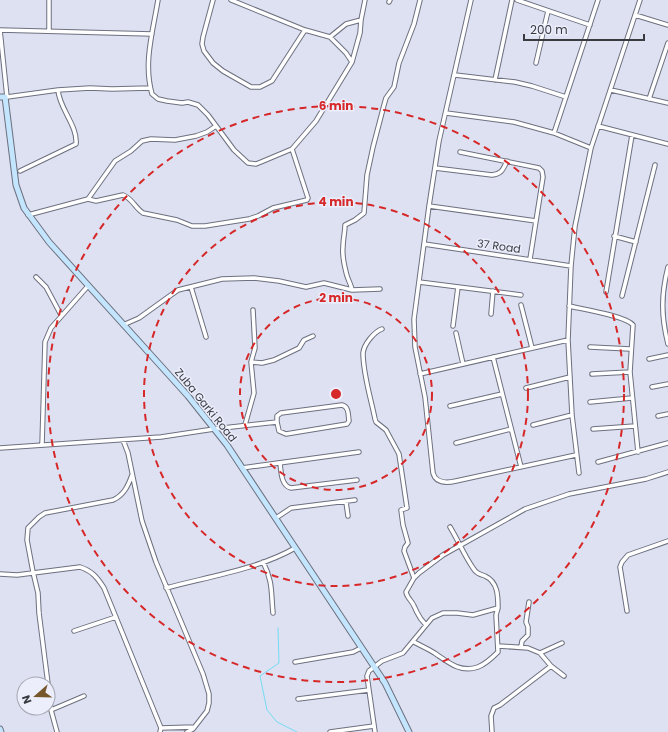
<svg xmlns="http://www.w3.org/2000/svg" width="668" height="732" font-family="Poppins,sans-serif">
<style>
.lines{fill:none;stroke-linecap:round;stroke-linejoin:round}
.stream{stroke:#74dbf3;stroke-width:1}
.street-casing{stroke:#6d707e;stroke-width:5.5}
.secondary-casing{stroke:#6d707e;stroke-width:7}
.street{stroke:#fff;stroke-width:3.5}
.secondary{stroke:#c4e5fe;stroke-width:5}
.ring{fill:none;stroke:#d62828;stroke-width:2;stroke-dasharray:7 5}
.labels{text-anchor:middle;stroke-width:3;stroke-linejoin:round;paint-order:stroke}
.street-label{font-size:11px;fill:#393b41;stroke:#eceefc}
.centre{fill:#d62828;stroke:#eceefc;stroke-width:2}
.ring-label{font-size:12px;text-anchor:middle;font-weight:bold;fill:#d62828;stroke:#eceefc;stroke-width:3;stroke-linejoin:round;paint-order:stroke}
</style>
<rect width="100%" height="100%" fill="#dee1f2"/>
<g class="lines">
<!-- stream -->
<path class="stream" d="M278 628 279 663 260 676 267 710 277 722 297 732"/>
<defs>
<path id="street" d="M49 0V31
M158 0C153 31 143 63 152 94L158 99 167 101 182 103 188 102 198 105 208 115 234 150 248 163 256 164 261 162 292 149 316 121 352 62 360 33 361 20 365 0
M213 0 203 37 202 44 204 51 213 63 223 71 251 87H260L272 81 305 30
M231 0 305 30 330 37 346 24 361 20
M471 0 439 141 429 206 414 319 415 347 425 397 433 473C436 484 447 483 456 481L576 455
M517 0 590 25
M389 2 390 0
M635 15 668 25
M330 37 346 53 352 62
M536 63 548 11
M455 75 515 82 532 86 566 97
M495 80 512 0
M611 90 668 103
M5 97H7L0 30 152 34
M7 97 58 90 90 88 112 89 150 88
M649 99 668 43
M446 113 514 122 554 133 591 148
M598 126 668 144
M554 133 598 0
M460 152 539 168 542 171 543 177 530 259
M435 168 492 175C502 174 503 169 507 161
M20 171 76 144C78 126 59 108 58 90
M88 199 96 201 123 195C132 198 135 208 143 213L177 220 192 226H205L249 219 258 216 273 208 307 200 308 198 292 149
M429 206 536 221
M28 215 88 199 115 161 131 151 142 141 151 139 175 140 196 136 207 132 216 126
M614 236 636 242
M424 244 571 266
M668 267C661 295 661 316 668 344
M36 277 46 287 61 315
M419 282 521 295
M191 287 206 337
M352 290 380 289
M606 292 632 135
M622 296 655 165
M521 305 532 348
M569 306C582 309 626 316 633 325L630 372 638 452
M491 314 493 291
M123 325 139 318 178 290 222 279 254 278 279 281 306 287 324 283 352 290C351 284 347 278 346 272 344 264 342 255 343 247 343 239 345 232 345 225L355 220 364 213 367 175 373 147 384 105 386 98 394 87 399 63 414 24 420 0
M453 326 458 287
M382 329C374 332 364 344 363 353 363 374 371 399 375 419L376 422 386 430 399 454 407 508 401 510 403 525 408 543 405 547 404 551 414 578
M456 333 463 364
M590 347 630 349
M493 357 521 467
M649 359 668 355
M251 362 262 363 274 360 299 348 304 340 313 336
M420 374 568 340
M592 374 630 372
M652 387 668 384
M526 388 570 377
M590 402 632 398
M342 405C349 407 348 414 349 421L347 424 286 434 279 431 277 422V416L281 413Z
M450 406 502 394
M658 416 668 414
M245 425 254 393 251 362 255 348 253 310
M533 425 572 415
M593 429 635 426
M123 440 128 453 142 521 156 562 203 674 209 694V703L207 711 193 729 187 732
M456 443 511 429
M42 445 45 342 51 328 88 286
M0 448 161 437 214 429 277 422
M598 462 668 443
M280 463C281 471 281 486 291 488L357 480
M242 468 359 452
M579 473 572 415 568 340 571 266 575 226 591 148 640 0
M346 502 348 516
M276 518 291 508 355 500
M450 527C458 540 464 555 473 568 476 573 479 574 485 576 498 582 498 596 498 608
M263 562C273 581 271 593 273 613
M0 574 17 575 80 567C92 571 97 577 104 588L161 728 160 732
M166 588C207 577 259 569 295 548
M627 611 620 567 622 562 628 555 668 541
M426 625C418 617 419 616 414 606 412 601 407 598 406 592L414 578 419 573 443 555 525 509 569 494 646 479 668 472
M74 631 116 617
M521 647 522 641 528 635V627L526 622 529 602
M540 653 562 643
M295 662 353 652 361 648
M551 666 564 676
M48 684 39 613 38 593 33 572 27 540 28 528 39 517 45 513 113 500C124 495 128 486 132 475
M48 687 51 710
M298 699 369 690
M161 728 194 727
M57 732 51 710 84 696
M330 732 374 726
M375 732 367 676 369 671 382 661 403 653 432 618 443 613H457L473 615 498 608 496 615 498 652C492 658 486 664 478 667 461 673 449 663 436 654 429 649 421 646 414 642
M492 732 491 716 494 708 500 705 551 666 540 653 528 648 499 646"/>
<path id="secondary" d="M0 97H5L16 185 24 208 49 242 188 396 227 445 385 683 409 732
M0 729 1 732"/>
</defs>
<!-- street casing -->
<use href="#street" class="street-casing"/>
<!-- secondary casing -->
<use href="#secondary" class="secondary-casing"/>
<!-- street -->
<use href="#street" class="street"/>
<!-- secondary -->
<use href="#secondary" class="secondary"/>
</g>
<!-- distance rings -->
<g class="ring">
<circle cx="336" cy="394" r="96"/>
<circle cx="336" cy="394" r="192"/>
<circle cx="336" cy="394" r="288"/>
</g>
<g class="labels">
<!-- street labels -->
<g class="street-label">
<text transform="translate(499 246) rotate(8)" y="4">37 Road</text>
<text transform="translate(206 405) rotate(51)" y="4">Zuba Garki Road</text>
</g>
</g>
<circle cx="336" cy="394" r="6" class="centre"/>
<g class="ring-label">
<text x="336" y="110">6 min</text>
<text x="336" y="206">4 min</text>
<text x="336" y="302">2 min</text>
</g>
<!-- north arrow -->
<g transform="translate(36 696) rotate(250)"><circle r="19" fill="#eceefc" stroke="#a4a6b1"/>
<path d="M0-3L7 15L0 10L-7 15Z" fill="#76572c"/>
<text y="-6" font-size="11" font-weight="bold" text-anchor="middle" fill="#393b41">N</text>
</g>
<!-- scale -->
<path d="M524 34v6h120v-6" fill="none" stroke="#393b41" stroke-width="2"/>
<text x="530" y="34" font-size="12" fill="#393b41" stroke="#eceefc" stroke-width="3" paint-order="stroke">200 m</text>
</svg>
